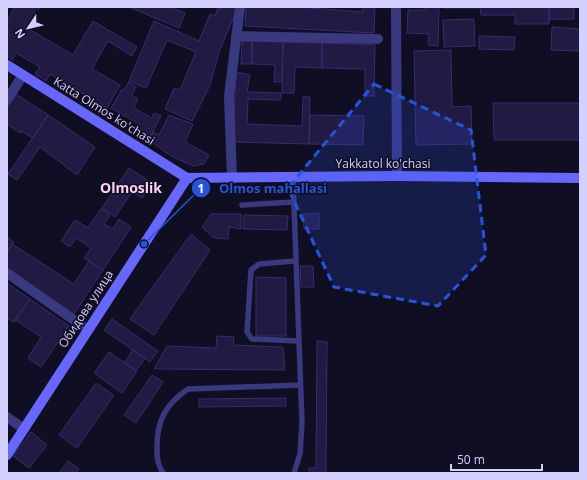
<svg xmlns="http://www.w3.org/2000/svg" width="587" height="480" font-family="'Open Sans',sans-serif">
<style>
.building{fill:#211a43;stroke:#372c6e}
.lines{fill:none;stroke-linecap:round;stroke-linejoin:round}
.lane{stroke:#393980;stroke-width:5.5}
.street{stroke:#393980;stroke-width:10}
.secondary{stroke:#6767fe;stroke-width:10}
.marked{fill:#2654da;fill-opacity:0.2;stroke:#2654da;stroke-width:3;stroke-dasharray:8 5;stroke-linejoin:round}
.labels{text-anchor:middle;stroke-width:3;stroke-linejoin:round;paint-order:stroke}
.street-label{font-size:12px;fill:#d3cfff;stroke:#100e22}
.quarter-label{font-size:14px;font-weight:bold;fill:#ffd1ef;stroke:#100e22}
.leader{fill:none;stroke:#2654da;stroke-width:1.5}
.callout-dot{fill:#2654da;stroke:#100e22;stroke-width:1.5}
.mark-label{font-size:12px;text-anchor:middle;font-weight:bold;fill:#fff}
.callout-label{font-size:13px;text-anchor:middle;font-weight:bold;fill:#2654da;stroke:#100e22;stroke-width:3;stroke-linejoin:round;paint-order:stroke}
</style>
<rect width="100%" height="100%" fill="#100e22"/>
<!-- building -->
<path class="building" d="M15 7H40L27 28 73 55 93 21 137 47 132 56 108 41 92 69 120 85 107 108 50 74 46 81 35 74 40 67 16 53 12 60 7 56V21Z
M129 7H170L185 13 179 28Z
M222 7H238L219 52 210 85 192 121 165 109 174 88 180 90 196 52 167 40 146 88 129 81 154 21 199 41 210 14 215 16 218 8 221 9Z
M246 7H297L363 12V7H375L374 33 245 26Z
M425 7H439L438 46 428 45 429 34 407 33 408 10H425Z
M442 7H480V8H442Z
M480 7H549V24H515V15H481Z
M549 7H574V19H549Z
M474 19 475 46 444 47 443 20Z
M552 27 580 29V51L551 50Z
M479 36 515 37 514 50 479 49Z
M242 41H252V64H241Z
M252 41 283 42 282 82H274L275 65 252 64Z
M283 42 322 43V68L295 67 294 93H282Z
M322 43 375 45 374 96H365V69L322 68Z
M451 50 452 107 471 106 472 144 416 145 414 51Z
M236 72 250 75 247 92 281 93V100L248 99 247 124 302 126 303 97H310L309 144 233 142Z
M129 82 136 87 132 95 138 99 134 108 152 118 154 113 161 116 149 139 135 132 139 124 111 108 122 89 124 90Z
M16 94 48 115 33 138 21 131 20 133 7 124V107Z
M493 103H580V140H494Z
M48 115 95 147 77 175 40 147 17 180 8 174Z
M169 115 193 124 185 142 209 155 204 164 193 166 171 156 149 140 153 132 159 135Z
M310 115 364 116 363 145 309 144Z
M129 168 152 183 142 198 132 192 115 217 102 208Z
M101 209 110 215 104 224 113 229 119 219 131 227 103 270 84 258 91 248 76 238 70 247 61 241 75 220 88 228Z
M319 213V229H304L303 214Z
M211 214H241V229L229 227 228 239 214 238 202 227Z
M244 215 288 216 287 230 243 229Z
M191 234 210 250 154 335 130 319Z
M7 237 14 242 7 252Z
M12 244 74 284 89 261 103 270 74 314 7 270V252Z
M300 266H313L314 287H301Z
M256 277 286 278V336H256Z
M7 283 30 299 14 322 7 318Z
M30 299 69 326 41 367 28 358 41 337 15 320Z
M112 319 158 351 150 362 104 330Z
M217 336 234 337 233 345 283 347 285 370 154 369 167 346 216 348Z
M317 341 327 342 326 473H309V468H316Z
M133 350 145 358 136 371 124 363Z
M109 352 137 371 122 393 94 373Z
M152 375 163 382 136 423 124 415Z
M96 383 114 395 77 448 59 435Z
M286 398V406L199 407V399Z
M31 432 47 445 29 468 13 456Z
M68 461 79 469 76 473H59Z"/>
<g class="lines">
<!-- lane -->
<path class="lane" d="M293 178 302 422 300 454 294 473
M242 205 294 202
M295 261 259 264 251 270 247 332 252 339 298 341
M163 473C157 464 157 457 157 447 157 420 166 404 188 389L300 385"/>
<!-- street -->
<path class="street" d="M396 7 397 176
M236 36 378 39
M7 100 23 75
M232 179 229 96 240 7
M7 273 88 330
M7 417 24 429"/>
<!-- secondary -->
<path class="secondary" d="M7 65 187 178
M187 178 397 176 580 178
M7 455 187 178"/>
</g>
<!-- marked area -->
<path class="marked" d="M374 84 471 130 486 255 438 306 334 287 288 188Z"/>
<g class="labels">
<!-- street labels -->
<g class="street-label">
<text transform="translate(104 111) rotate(32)" y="4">Katta Olmos ko'chasi</text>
<text x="383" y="168">Yakkatol ko'chasi</text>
<text transform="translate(86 309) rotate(-57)" y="4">Обидова улица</text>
</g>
<!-- quarter labels -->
<g class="quarter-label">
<text x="131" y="193">Olmoslik</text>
</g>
</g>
<!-- callouts -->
<path class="leader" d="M144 244L201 188"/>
<g class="callout-dot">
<circle cx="144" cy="244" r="4"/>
<circle cx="201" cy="188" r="10"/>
</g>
<g class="mark-label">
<text x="201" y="193">1</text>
</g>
<g class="callout-label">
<text x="273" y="193">Olmos mahallasi</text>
</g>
<!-- border -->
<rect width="587" height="480" fill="none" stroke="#d3cfff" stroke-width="16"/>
<!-- north arrow -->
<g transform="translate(28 28) rotate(235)" stroke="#100e22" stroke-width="3" paint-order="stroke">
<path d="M0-3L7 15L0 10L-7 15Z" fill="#d3cfff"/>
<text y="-6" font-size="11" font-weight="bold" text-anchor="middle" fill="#d3cfff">N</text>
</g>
<!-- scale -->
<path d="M451 464v6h91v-6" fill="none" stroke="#d3cfff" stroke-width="2"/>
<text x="457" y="464" font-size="12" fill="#d3cfff" stroke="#100e22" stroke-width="3" paint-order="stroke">50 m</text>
</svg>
